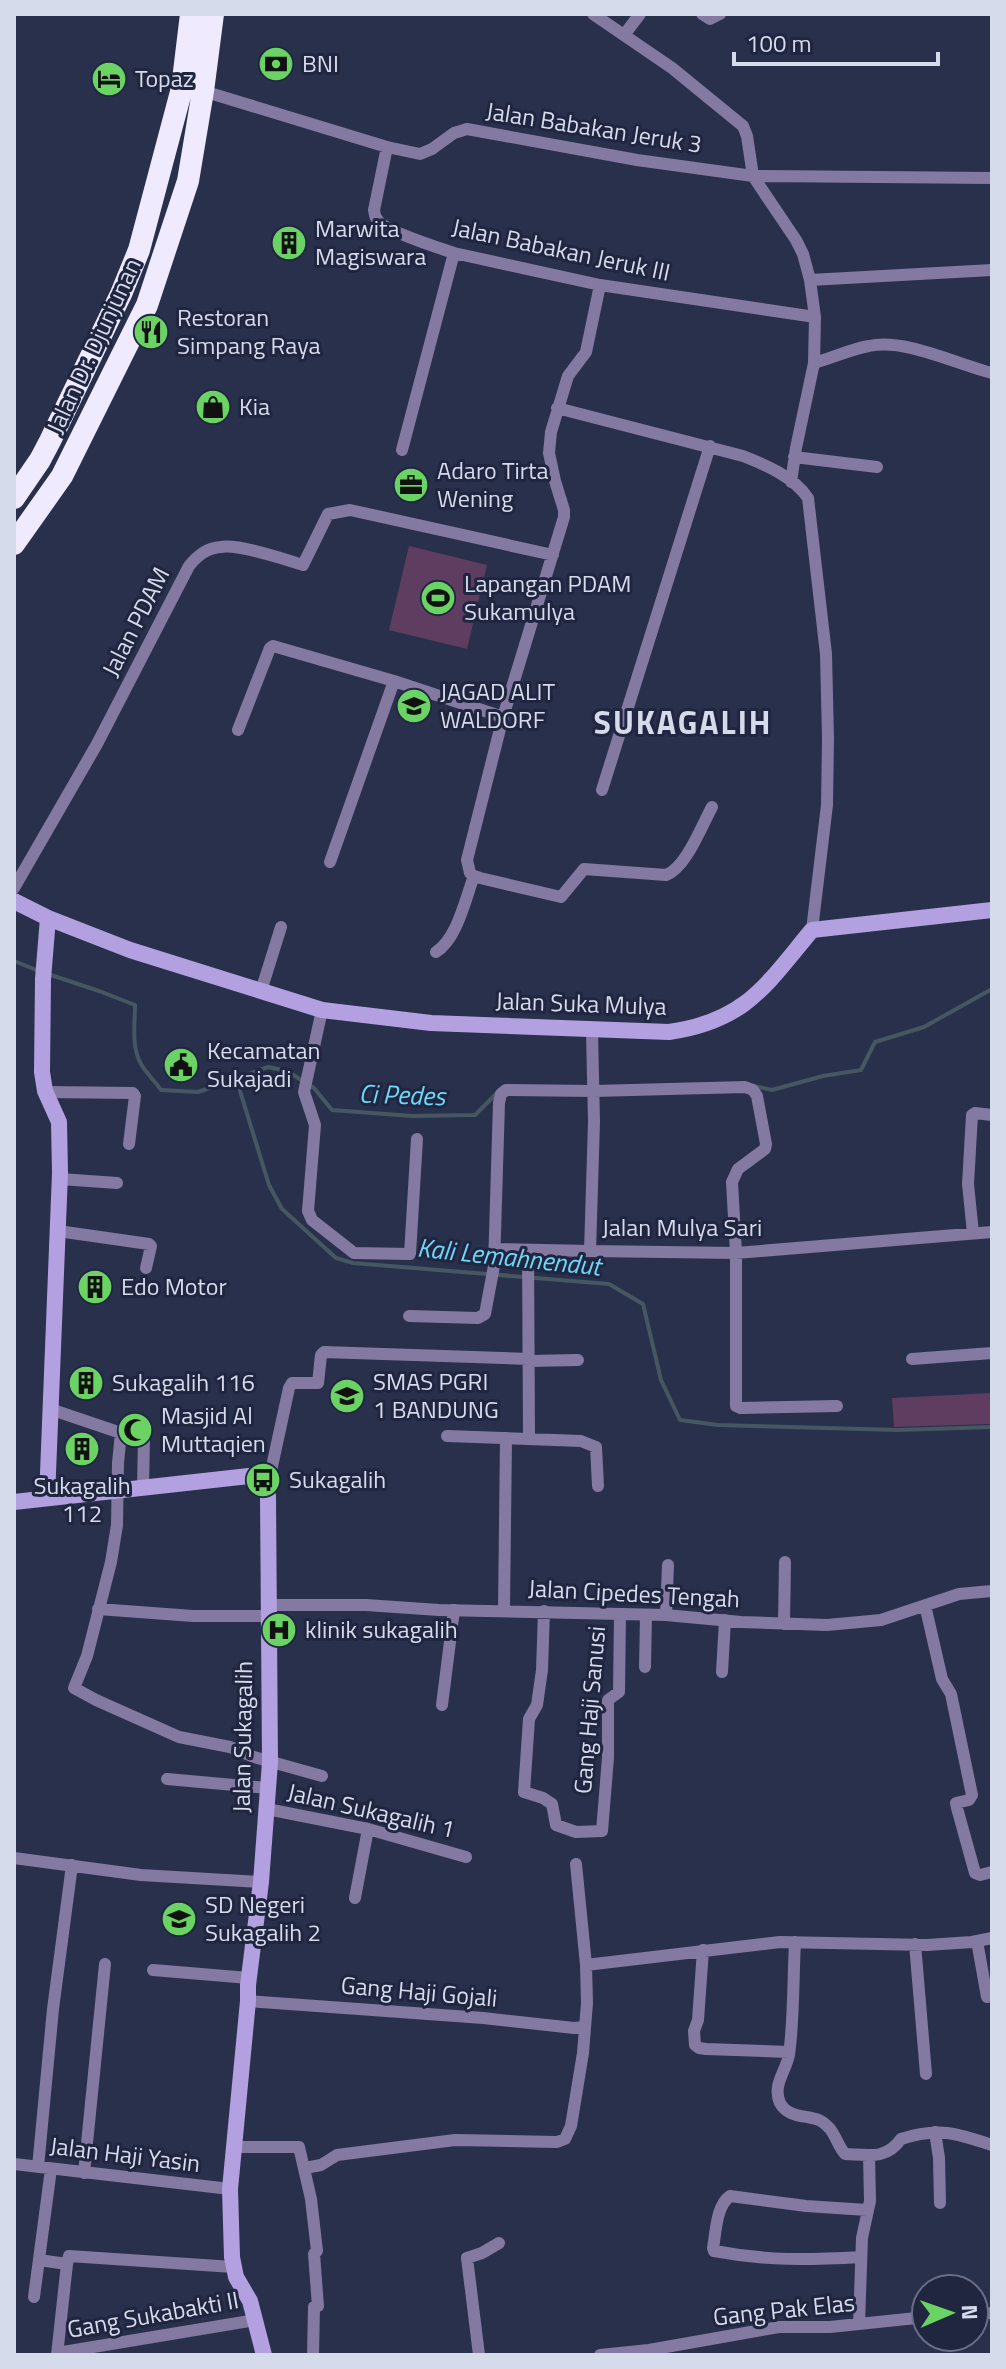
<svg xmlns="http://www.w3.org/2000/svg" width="1006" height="2369" font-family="'Titillium Web',sans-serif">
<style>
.green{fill:#5e3d61}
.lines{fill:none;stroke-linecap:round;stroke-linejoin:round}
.stream{stroke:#465761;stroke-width:4}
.street{stroke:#8479a1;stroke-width:12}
.secondary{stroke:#b3a0e0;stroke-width:16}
.highway{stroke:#efeafe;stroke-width:22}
.labels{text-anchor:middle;stroke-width:6;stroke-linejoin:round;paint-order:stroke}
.poi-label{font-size:24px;fill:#d6dbec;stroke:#202640;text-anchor:start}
.street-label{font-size:24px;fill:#d6dbec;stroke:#202640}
.water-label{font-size:26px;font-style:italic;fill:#6fd8f8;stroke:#202640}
.district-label{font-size:32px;font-weight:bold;letter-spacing:2px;fill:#d6dbec;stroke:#202640}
</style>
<rect width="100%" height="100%" fill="#29304b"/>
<!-- green -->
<path class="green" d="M409 546 487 565 467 649 389 630Z
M992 1393V1424L894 1427 892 1398Z"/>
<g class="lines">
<!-- stream -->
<path class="stream" d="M14 961 39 971
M48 974 99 991 135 1005C135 1025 131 1046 141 1064 146 1073 155 1081 161 1090L198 1092 268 1067 287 1071 314 1088 332 1110 412 1116 475 1115 498 1092
M236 1078 269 1185 282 1209 336 1258 353 1263 609 1284 643 1304 661 1380 680 1420 718 1425 898 1430 992 1427
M754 1086 772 1090 823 1076 861 1070 875 1042 924 1027 992 989"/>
<!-- street -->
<path class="street" d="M593 14 672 68 743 126 747 136 753 176 796 240 803 254 810 280 815 317 814 363 796 448 791 482
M702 14 710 19 720 14
M624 35 640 14
M203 91 387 147 420 154 432 149 454 133 467 129 637 160 753 176 992 178
M387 147 374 210C375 216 375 217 379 222 389 232 439 248 454 253L600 285 815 317
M810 280 992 270
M600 285 586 352 568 376 551 432 549 453 555 481 564 510V517L503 717 467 860 470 873 474 876 480 878 561 897 584 869 666 875C686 868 702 825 712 807
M814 363C832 358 851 349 869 346 905 338 956 364 992 373
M557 408 743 456C766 465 794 477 808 498L826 654 828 738 827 805 812 930
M402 450 454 253
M794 457 877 467
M238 730 270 648 273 646 394 681 503 717
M602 790 710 446
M330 862 394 681
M14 888 97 744 189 566C198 555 207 548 221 547 239 544 284 559 303 565L328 514 350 510 553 555
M436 952C457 939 465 900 474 876
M261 991 281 927
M322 1010 304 1092 315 1125 308 1211 312 1220 354 1253 410 1254 417 1139
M592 1031 594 1122 590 1251 736 1253 992 1232
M45 1092 133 1093 135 1096 129 1144
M60 1179 117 1183
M58 1231 149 1244 151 1246 146 1268
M973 1233 968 1184 972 1115 975 1113 992 1115
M495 1249 590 1251
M528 1250 529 1439
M409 1316 478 1318 485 1314 494 1266 499 1103 501 1094 506 1090 594 1091 745 1087 753 1090 757 1096 766 1144 765 1149 738 1169 732 1182 736 1253V1406L740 1408 837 1406
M912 1359 992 1353
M529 1361 578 1360
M50 1409 121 1433 118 1463 117 1525 111 1562 87 1656 74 1688 96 1700 179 1737 230 1747 254 1757 322 1776
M447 1436 581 1441 596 1447 598 1486
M263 1480 271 1471 289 1388 292 1383H318L321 1355 324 1352 529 1359
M143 1488 144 1437
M268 1605H366L439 1610 666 1615 741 1622 827 1625 881 1620 959 1594 992 1591
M925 1605 942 1679 951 1694 972 1795 969 1800 956 1803 957 1808 975 1873 980 1875 992 1872
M98 1609 193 1616H268
M504 1610 506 1438
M544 1611 542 1670 537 1705 529 1719 524 1792 543 1798 552 1804 556 1825 576 1832 602 1831 608 1758V1700L619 1692 620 1614
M666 1615 668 1565
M784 1624 785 1562
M645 1667 646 1615
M722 1672 725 1620
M442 1705 454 1610
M167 1779 267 1788
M267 1809 368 1829 466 1857
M14 1858 141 1875 261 1882
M576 1864 586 1965
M355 1898 368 1829
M977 1941 987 1997
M795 1942C793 1978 794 2019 789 2055 786 2071 772 2085 780 2103 788 2118 806 2115 819 2120 835 2128 835 2142 845 2154 869 2155 886 2160 901 2139 938 2127 956 2133 992 2145
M915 1944 926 2074
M703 1950 698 2020 694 2031 695 2045 699 2048 706 2049 789 2052
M153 1970 249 1978
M248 2001 483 2018 574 2028 585 2027
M935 2132 939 2158 940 2203
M234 2147H299L311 2199 317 2251 314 2254 318 2306 314 2307 313 2355
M14 2164 230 2189
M38 2167 53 2009 72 1865
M305 2168 321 2165 337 2155 455 2140 557 2142 565 2139 571 2126 583 2053 587 2003 586 1965 780 1942 927 1945 972 1942 992 1938
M84 2173 105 1964
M861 2257C807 2260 768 2261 714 2251L713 2248C716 2232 716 2206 730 2196L806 2206 867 2210
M39 2260 67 2264 69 2256 233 2267
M34 2297 51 2169
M974 2314 992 2313
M859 2324 862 2238 870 2201 869 2155
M57 2353 256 2320
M57 2355 67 2264
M479 2355 467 2258 482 2253 499 2243
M600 2355 649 2350 779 2327H830L926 2317"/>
<!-- secondary -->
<path class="secondary" d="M14 901 48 918 130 950 322 1010 431 1023 669 1032C746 1021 766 985 812 930L992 910
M47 1498 60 1173 59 1122 45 1091 42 1072 43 979 48 918
M14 1502 249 1476 263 1480 268 1496 270 1762 261 1882 248 1985V2001L230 2189 232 2257 236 2277 250 2301 264 2355"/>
<!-- highway -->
<path class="highway" d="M14 498 40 460 50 441 121 294 139 250 182 88 191 14
M14 544 62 476 147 305 188 181 203 91 213 14"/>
</g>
<!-- icons -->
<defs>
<symbol id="bank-disc" viewBox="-11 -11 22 22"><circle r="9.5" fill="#6ad363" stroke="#202640"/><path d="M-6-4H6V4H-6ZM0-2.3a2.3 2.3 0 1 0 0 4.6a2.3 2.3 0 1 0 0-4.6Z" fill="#111"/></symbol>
<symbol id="hotel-disc" viewBox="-11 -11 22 22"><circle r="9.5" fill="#6ad363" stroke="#202640"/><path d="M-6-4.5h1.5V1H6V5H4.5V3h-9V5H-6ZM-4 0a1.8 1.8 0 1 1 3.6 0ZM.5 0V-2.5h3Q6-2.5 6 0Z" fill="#111"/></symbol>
<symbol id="building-disc" viewBox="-11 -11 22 22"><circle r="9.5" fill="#6ad363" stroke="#202640"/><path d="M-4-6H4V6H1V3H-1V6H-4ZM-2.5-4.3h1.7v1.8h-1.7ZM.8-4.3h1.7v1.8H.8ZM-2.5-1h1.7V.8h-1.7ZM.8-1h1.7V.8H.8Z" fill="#111"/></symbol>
<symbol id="restaurant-disc" viewBox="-11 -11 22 22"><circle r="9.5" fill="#6ad363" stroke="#202640"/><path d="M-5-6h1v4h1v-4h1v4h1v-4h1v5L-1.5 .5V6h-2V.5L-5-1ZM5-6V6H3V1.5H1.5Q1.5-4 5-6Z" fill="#111"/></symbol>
<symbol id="shop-disc" viewBox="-11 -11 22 22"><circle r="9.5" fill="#6ad363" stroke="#202640"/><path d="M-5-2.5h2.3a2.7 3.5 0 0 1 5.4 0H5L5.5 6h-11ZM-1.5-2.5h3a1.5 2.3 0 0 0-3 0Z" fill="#111"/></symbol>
<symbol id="office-disc" viewBox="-11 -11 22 22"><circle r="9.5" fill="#6ad363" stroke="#202640"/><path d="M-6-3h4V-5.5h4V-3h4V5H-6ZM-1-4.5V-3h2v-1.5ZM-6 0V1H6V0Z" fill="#111"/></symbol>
<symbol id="stadium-disc" viewBox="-11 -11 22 22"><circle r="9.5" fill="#6ad363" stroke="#202640"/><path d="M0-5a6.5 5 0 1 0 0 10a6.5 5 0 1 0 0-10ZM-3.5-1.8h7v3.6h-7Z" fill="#111"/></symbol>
<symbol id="school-disc" viewBox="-11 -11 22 22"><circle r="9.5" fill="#6ad363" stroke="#202640"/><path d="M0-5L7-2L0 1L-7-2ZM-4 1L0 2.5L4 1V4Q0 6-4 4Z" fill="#111"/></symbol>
<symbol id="civic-disc" viewBox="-11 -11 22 22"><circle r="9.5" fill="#6ad363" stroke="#202640"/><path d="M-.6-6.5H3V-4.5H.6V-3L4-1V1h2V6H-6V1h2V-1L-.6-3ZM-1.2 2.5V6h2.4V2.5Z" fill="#111"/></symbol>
<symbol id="mosque-disc" viewBox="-11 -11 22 22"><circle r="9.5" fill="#6ad363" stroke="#202640"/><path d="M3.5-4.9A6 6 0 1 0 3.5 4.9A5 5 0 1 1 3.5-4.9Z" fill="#111"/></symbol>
<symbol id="bus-disc" viewBox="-11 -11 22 22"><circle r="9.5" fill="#6ad363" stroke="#202640"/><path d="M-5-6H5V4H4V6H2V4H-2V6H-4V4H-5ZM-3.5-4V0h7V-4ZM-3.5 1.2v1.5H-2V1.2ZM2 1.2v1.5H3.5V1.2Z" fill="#111"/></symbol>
<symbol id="hospital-disc" viewBox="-11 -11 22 22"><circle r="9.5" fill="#6ad363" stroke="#202640"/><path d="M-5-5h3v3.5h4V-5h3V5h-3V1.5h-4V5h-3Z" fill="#111"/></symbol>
</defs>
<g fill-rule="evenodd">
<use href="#bank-disc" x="256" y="44" width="40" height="40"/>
<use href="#hotel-disc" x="89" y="59" width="40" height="40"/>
<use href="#building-disc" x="269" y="223" width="40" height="40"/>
<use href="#restaurant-disc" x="131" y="312" width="40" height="40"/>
<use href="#shop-disc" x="193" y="387" width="40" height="40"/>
<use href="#office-disc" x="391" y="465" width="40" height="40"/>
<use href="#stadium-disc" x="418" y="578" width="40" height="40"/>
<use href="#school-disc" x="394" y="686" width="40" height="40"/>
<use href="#civic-disc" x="161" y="1045" width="40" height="40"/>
<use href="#building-disc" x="75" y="1267" width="40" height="40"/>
<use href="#building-disc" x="66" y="1363" width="40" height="40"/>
<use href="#school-disc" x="327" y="1376" width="40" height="40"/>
<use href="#mosque-disc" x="115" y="1410" width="40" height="40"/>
<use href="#building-disc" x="62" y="1429" width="40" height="40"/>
<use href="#bus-disc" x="243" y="1460" width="40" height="40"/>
<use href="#hospital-disc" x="259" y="1610" width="40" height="40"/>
<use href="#school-disc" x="159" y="1899" width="40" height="40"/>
</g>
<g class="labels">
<!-- poi labels -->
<g class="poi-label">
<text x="302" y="72">BNI</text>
<text x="135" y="87">Topaz</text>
<text x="315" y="237">Marwita<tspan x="315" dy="28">Magiswara</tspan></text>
<text x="177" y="326">Restoran<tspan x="177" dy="28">Simpang Raya</tspan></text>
<text x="239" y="415">Kia</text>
<text x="437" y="479">Adaro Tirta<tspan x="437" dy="28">Wening</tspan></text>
<text x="464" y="592">Lapangan PDAM<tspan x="464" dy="28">Sukamulya</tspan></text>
<text x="440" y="700">JAGAD ALIT<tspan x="440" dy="28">WALDORF</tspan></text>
<text x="207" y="1059">Kecamatan<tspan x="207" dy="28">Sukajadi</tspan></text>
<text x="121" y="1295">Edo Motor</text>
<text x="373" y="1390">SMAS PGRI<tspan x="373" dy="28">1 BANDUNG</tspan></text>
<text x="112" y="1391">Sukagalih 116</text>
<text x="161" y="1424">Masjid Al<tspan x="161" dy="28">Muttaqien</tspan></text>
<text x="289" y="1488">Sukagalih</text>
<text x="82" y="1494" text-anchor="middle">Sukagalih<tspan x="82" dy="28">112</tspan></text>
<text x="305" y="1638">klinik sukagalih</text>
<text x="205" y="1913">SD Negeri<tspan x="205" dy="28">Sukagalih 2</tspan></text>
</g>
<!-- street labels -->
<g class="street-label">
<text transform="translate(594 128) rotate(9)" y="8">Jalan Babakan Jeruk 3</text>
<text transform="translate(561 250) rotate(12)" y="8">Jalan Babakan Jeruk III</text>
<text transform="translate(94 346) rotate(-65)" y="8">Jalan Dr. Djunjunan</text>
<text transform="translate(136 622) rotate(-63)" y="8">Jalan PDAM</text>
<text transform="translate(581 1004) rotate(2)" y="8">Jalan Suka Mulya</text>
<text x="682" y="1236">Jalan Mulya Sari</text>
<text transform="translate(634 1594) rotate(3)" y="8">Jalan Cipedes Tengah</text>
<text transform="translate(590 1710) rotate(-85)" y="8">Gang Haji Sanusi</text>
<text transform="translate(243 1737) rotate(-89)" y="8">Jalan Sukagalih</text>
<text transform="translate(371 1811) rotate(13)" y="8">Jalan Sukagalih 1</text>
<text transform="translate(419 1992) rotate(5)" y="8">Gang Haji Gojali</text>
<text transform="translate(125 2155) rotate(7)" y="8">Jalan Haji Yasin</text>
<text transform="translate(784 2310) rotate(-6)" y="8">Gang Pak Elas</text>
<text transform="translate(153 2315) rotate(-10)" y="8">Gang Sukabakti II</text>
</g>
<!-- water labels -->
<g class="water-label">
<text transform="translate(402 1095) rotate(2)" y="9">Ci Pedes</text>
<text transform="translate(509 1257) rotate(6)" y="9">Kali Lemahnendut</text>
</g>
<!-- district labels -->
<g class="district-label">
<text x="683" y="734">SUKAGALIH</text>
</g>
</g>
<!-- border -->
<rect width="1006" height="2369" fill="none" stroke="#d6dbec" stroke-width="32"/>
<!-- north arrow -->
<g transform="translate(950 2313) rotate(88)"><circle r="38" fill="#202640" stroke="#696e85" stroke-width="2"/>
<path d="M0-6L14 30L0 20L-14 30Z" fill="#6ad363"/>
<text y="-12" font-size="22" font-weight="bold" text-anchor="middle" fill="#d6dbec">N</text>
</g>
<!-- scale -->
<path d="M734 52v12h204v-12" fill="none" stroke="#d6dbec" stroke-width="4"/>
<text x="746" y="52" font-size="24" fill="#d6dbec" stroke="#202640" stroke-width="6" paint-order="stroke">100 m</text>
</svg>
